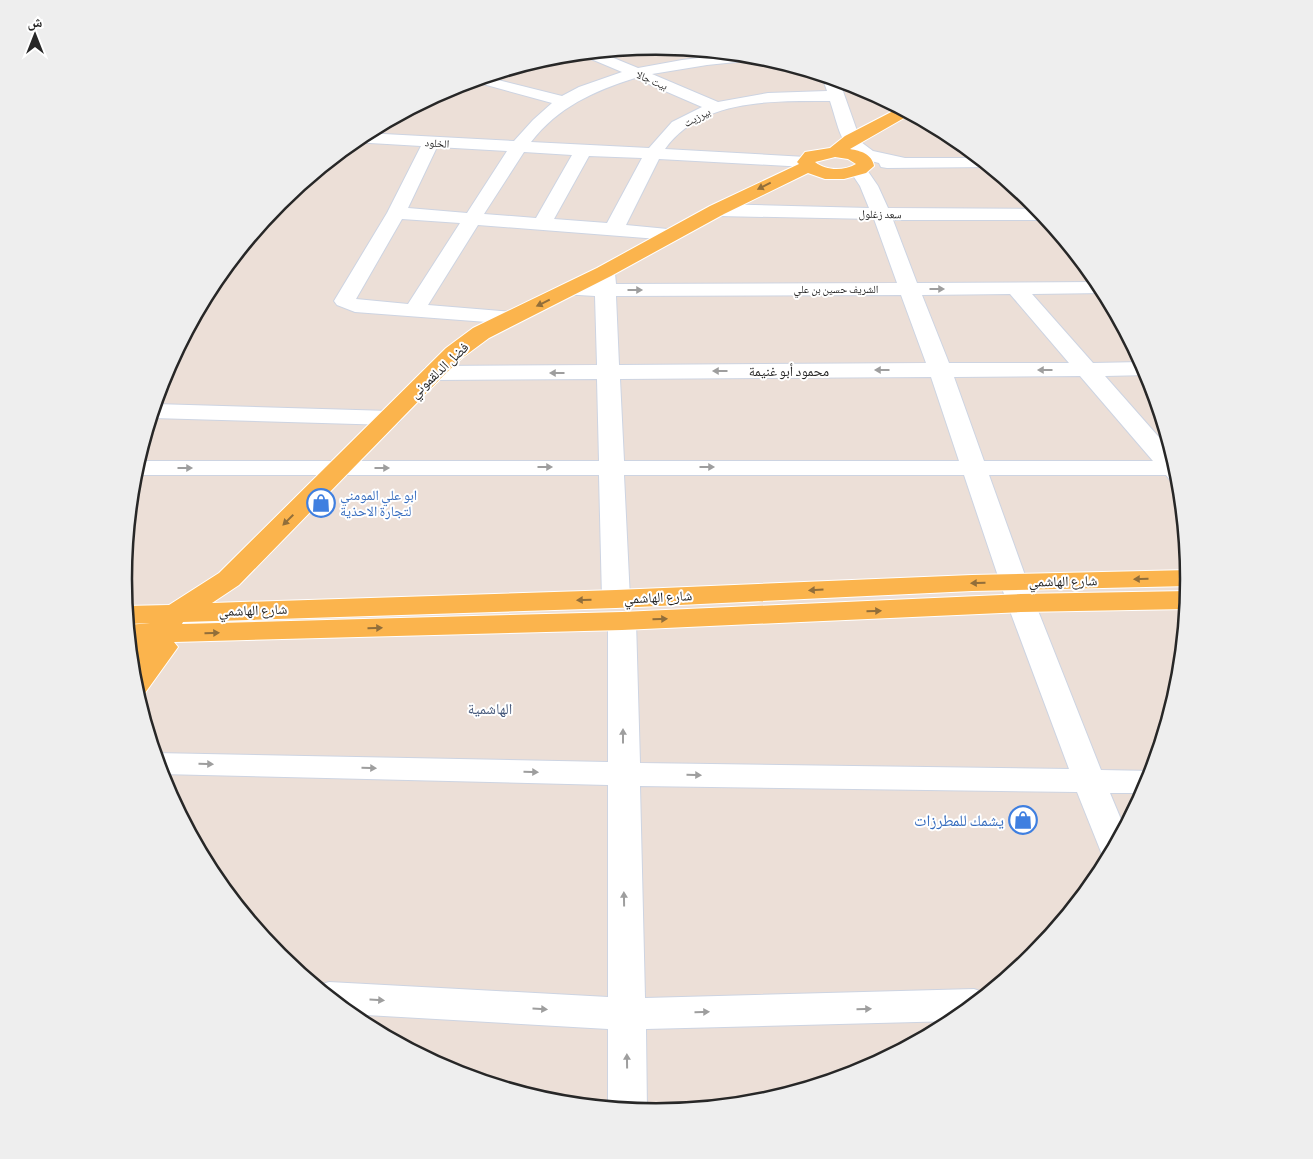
<svg xmlns="http://www.w3.org/2000/svg" width="1313" height="1159" font-family="'Alegreya Sans','Noto Naskh Arabic',sans-serif">
<style>
.lines{fill:none;stroke-linecap:round;stroke-linejoin:round}
.minor-casing{stroke:#cdd4e2;stroke-width:2}
.major-casing{stroke:#fff;stroke-width:2}
.minor{fill:#fff;fill-rule:evenodd}
.major{fill:#fbb44d;fill-rule:evenodd}
.oneway{fill:#916e3a}
.oneway2{fill:#9e9e9e}
.labels{text-anchor:middle;stroke-width:4;stroke-linejoin:round;paint-order:stroke}
.far-street-label{font-size:11px;fill:#272727;stroke:#fff}
.street-label{font-size:14px;fill:#272727;stroke:#fff}
.shop-label{font-size:14px;fill:#366cbe;stroke:#fff;text-anchor:start}
.neighbourhood-label{font-size:15px;fill:#45587b;stroke:#fff}
.near-shop-label{font-size:16px;fill:#366cbe;stroke:#fff;text-anchor:end}
.rim{fill:none;stroke:#272727;stroke-width:2.5}
</style>
<rect width="100%" height="100%" fill="#ecdfd7"/>
<g class="lines">
<defs>
<path id="minor" d="M599 52 638 68 682 60 731 54 761 57 760 59 755 60 707 65 652 74 718 102 768 93 827 91 823 79 825 76 839 80 861 142 873 151 905 158H979L991 167 887 168 881 167 879 163C840 154 841 134 830 101 775 101 701 98 665 149L806 157 812 158 815 162 812 166 806 167 659 159 626 225 678 230 681 234 678 238 671 240 478 225 428 305 513 312 520 314 524 318 520 322 513 324 355 312 337 305 334 301 387 213 421 146 353 142 365 133 514 141 533 120 552 103 472 81 486 77 562 96 579 87 622 72 584 56 582 54ZM635 78 702 107 672 122 649 148 531 142C558 107 594 91 635 78ZM437 147 507 151 467 213 408 208ZM524 152 572 155 536 218 484 214ZM589 156 642 158 607 223 554 219ZM402 219 460 223 408 304 356 299Z
M859 166 865 167 878 186 888 208 1039 209 1048 220H893L917 283 1099 282 1105 293 1032 294 1093 363 1142 362 1149 375 1105 376 1172 452 1180 483 1171 481 1166 475H989L1035 603 1101 770 1153 771 1144 793H1110L1125 829 1109 859 1103 857 1077 792 640 786 645 998 974 989 988 994 955 1021 646 1029 647 1112 608 1108V1029L349 1014 316 986 329 982 608 997V785L161 774 155 753 608 762V621L612 615 622 612 632 615 636 621 640 763 1069 769 1007 603 964 475H624L630 599 626 605 616 608 606 605 602 599 599 475H134L138 461H599L597 379 433 380 425 378 422 373 425 368 433 366 597 365 595 296 562 294 559 290 562 286 595 284V273L598 269 605 267 612 269 615 273 616 284 897 283 874 219 717 216 710 214 708 210 710 206 717 204 869 208 860 186 850 171 853 167ZM1010 294 1069 363H949L922 295ZM901 295 926 363 619 365 616 296ZM1080 376 1153 461H984L954 377ZM931 377 959 461H624L620 379Z
M155 404 390 411 398 413 402 418 398 423 390 425 153 418H151Z"/>
<path id="major" d="M899 108 911 114 850 149C861 151 872 154 874 166L866 173 844 179H825L808 173 724 214 611 276 489 338 462 358 441 378 239 585 212 603 616 590 972 575 1189 570V586L972 591 616 608 183 622 182 624 622 612 1021 594 1188 591 1187 609 1021 612 622 630 174 642 178 647 173 654 145 693 137 695 133 683 128 625 150 623 128 624 126 606 169 605 219 573 446 348 473 328 597 268 710 206 799 164 797 162 805 152 830 148 845 136ZM835 157 848 159 856 164C844 171 826 171 815 162Z"/>
</defs>
<!-- minor casing -->
<use href="#minor" class="minor-casing"/>
<!-- major casing -->
<use href="#major" class="major-casing"/>
<!-- minor -->
<use href="#minor" class="minor"/>
<!-- major -->
<use href="#major" class="major"/>
</g>
<!-- one-way arrows -->
<defs><path id="oneway-solid" d="M-6-.8H1V-3.2L6.5 0L1 3.2V.8H-6Z" transform="scale(1.25)"/></defs>
<g class="oneway">
<use href="#oneway-solid" transform="translate(764 186) rotate(153)"/>
<use href="#oneway-solid" transform="translate(543 303) rotate(154)"/>
<use href="#oneway-solid" transform="translate(288 520) rotate(135)"/>
<use href="#oneway-solid" transform="translate(1141 579) rotate(179)"/>
<use href="#oneway-solid" transform="translate(978 583) rotate(178)"/>
<use href="#oneway-solid" transform="translate(816 590) rotate(177)"/>
<use href="#oneway-solid" transform="translate(584 600) rotate(178)"/>
<use href="#oneway-solid" transform="translate(874 611) rotate(-2)"/>
<use href="#oneway-solid" transform="translate(660 619) rotate(-2)"/>
<use href="#oneway-solid" transform="translate(375 628) rotate(-2)"/>
<use href="#oneway-solid" transform="translate(212 633) rotate(-2)"/>
</g>
<g class="oneway2">
<use href="#oneway-solid" transform="translate(937 289)"/>
<use href="#oneway-solid" transform="translate(635 290)"/>
<use href="#oneway-solid" transform="translate(882 370) rotate(180)"/>
<use href="#oneway-solid" transform="translate(1045 370) rotate(180)"/>
<use href="#oneway-solid" transform="translate(720 371) rotate(180)"/>
<use href="#oneway-solid" transform="translate(557 373) rotate(180)"/>
<use href="#oneway-solid" transform="translate(545 467)"/>
<use href="#oneway-solid" transform="translate(707 467)"/>
<use href="#oneway-solid" transform="translate(185 468)"/>
<use href="#oneway-solid" transform="translate(382 468)"/>
<use href="#oneway-solid" transform="translate(623 736) rotate(-90)"/>
<use href="#oneway-solid" transform="translate(206 764) rotate(1)"/>
<use href="#oneway-solid" transform="translate(369 768) rotate(1)"/>
<use href="#oneway-solid" transform="translate(531 772) rotate(1)"/>
<use href="#oneway-solid" transform="translate(694 775) rotate(1)"/>
<use href="#oneway-solid" transform="translate(624 899) rotate(-91)"/>
<use href="#oneway-solid" transform="translate(377 1000) rotate(3)"/>
<use href="#oneway-solid" transform="translate(540 1009) rotate(3)"/>
<use href="#oneway-solid" transform="translate(864 1009) rotate(-1)"/>
<use href="#oneway-solid" transform="translate(702 1012) rotate(-1)"/>
<use href="#oneway-solid" transform="translate(627 1061) rotate(-91)"/>
</g>
<!-- icons -->
<defs>
<symbol id="shop-ring" viewBox="-11 -11 22 22"><circle r="9.5" fill="#fff" stroke="#3f7fe0" stroke-width="1.5"/><path d="M-5-2.5h2.3a2.7 3.5 0 0 1 5.4 0H5L5.5 6h-11ZM-1.5-2.5h3a1.5 2.3 0 0 0-3 0Z" fill="#3f7fe0"/></symbol>
</defs>
<g fill-rule="evenodd">
<use href="#shop-ring" x="305" y="487" width="32" height="32"/>
<use href="#shop-ring" x="1007" y="804" width="32" height="32"/>
</g>
<g class="labels">
<!-- far-street labels -->
<g class="far-street-label">
<text transform="translate(652 80) rotate(23)" y="4">بيت جالا</text>
<text transform="translate(697 117) rotate(-28)" y="4">بيرزيت</text>
<text transform="translate(437 143) rotate(3)" y="4">الخلود</text>
<text transform="translate(880 214) rotate(1)" y="4">سعد زغلول</text>
<text x="836" y="293">الشريف حسين بن علي</text>
</g>
<!-- street labels -->
<g class="street-label">
<text transform="translate(439 370) rotate(-43)" y="5">فضل الدلقموني</text>
<text x="789" y="376">محمود أبو غنيمة</text>
<text transform="translate(1063 581) rotate(-1)" y="5">شارع الهاشمي</text>
<text transform="translate(658 597) rotate(-3)" y="5">شارع الهاشمي</text>
<text transform="translate(253 610) rotate(-2)" y="5">شارع الهاشمي</text>
</g>
<!-- shop labels -->
<g class="shop-label">
<text x="340" y="500">ابو علي المومني<tspan x="340" dy="16">لتجارة الاحذية</tspan></text>
</g>
<!-- neighbourhood labels -->
<g class="neighbourhood-label">
<text x="490" y="714">الهاشمية</text>
</g>
<!-- near-shop labels -->
<g class="near-shop-label">
<text x="1004" y="826">يشمك للمطرزات</text>
</g>
</g>
<!-- crop -->
<path d="M0 0H1313V1159H0ZM132 579a524 524 0 1 1 1048 0a524 524 0 1 1-1048 0Z" fill="#eee" fill-rule="evenodd"/>
<path class="rim" d="M132 579a524 524 0 1 1 1048 0a524 524 0 1 1-1048 0Z"/>
<!-- north arrow -->
<g transform="translate(35 35)" stroke="#ffffff" stroke-width="4" paint-order="stroke">
<path d="M0-4L9 19L0 12L-9 19Z" fill="#272727"/>
<text y="-8" font-size="14" font-weight="bold" text-anchor="middle" fill="#272727">ش</text>
</g>
</svg>
